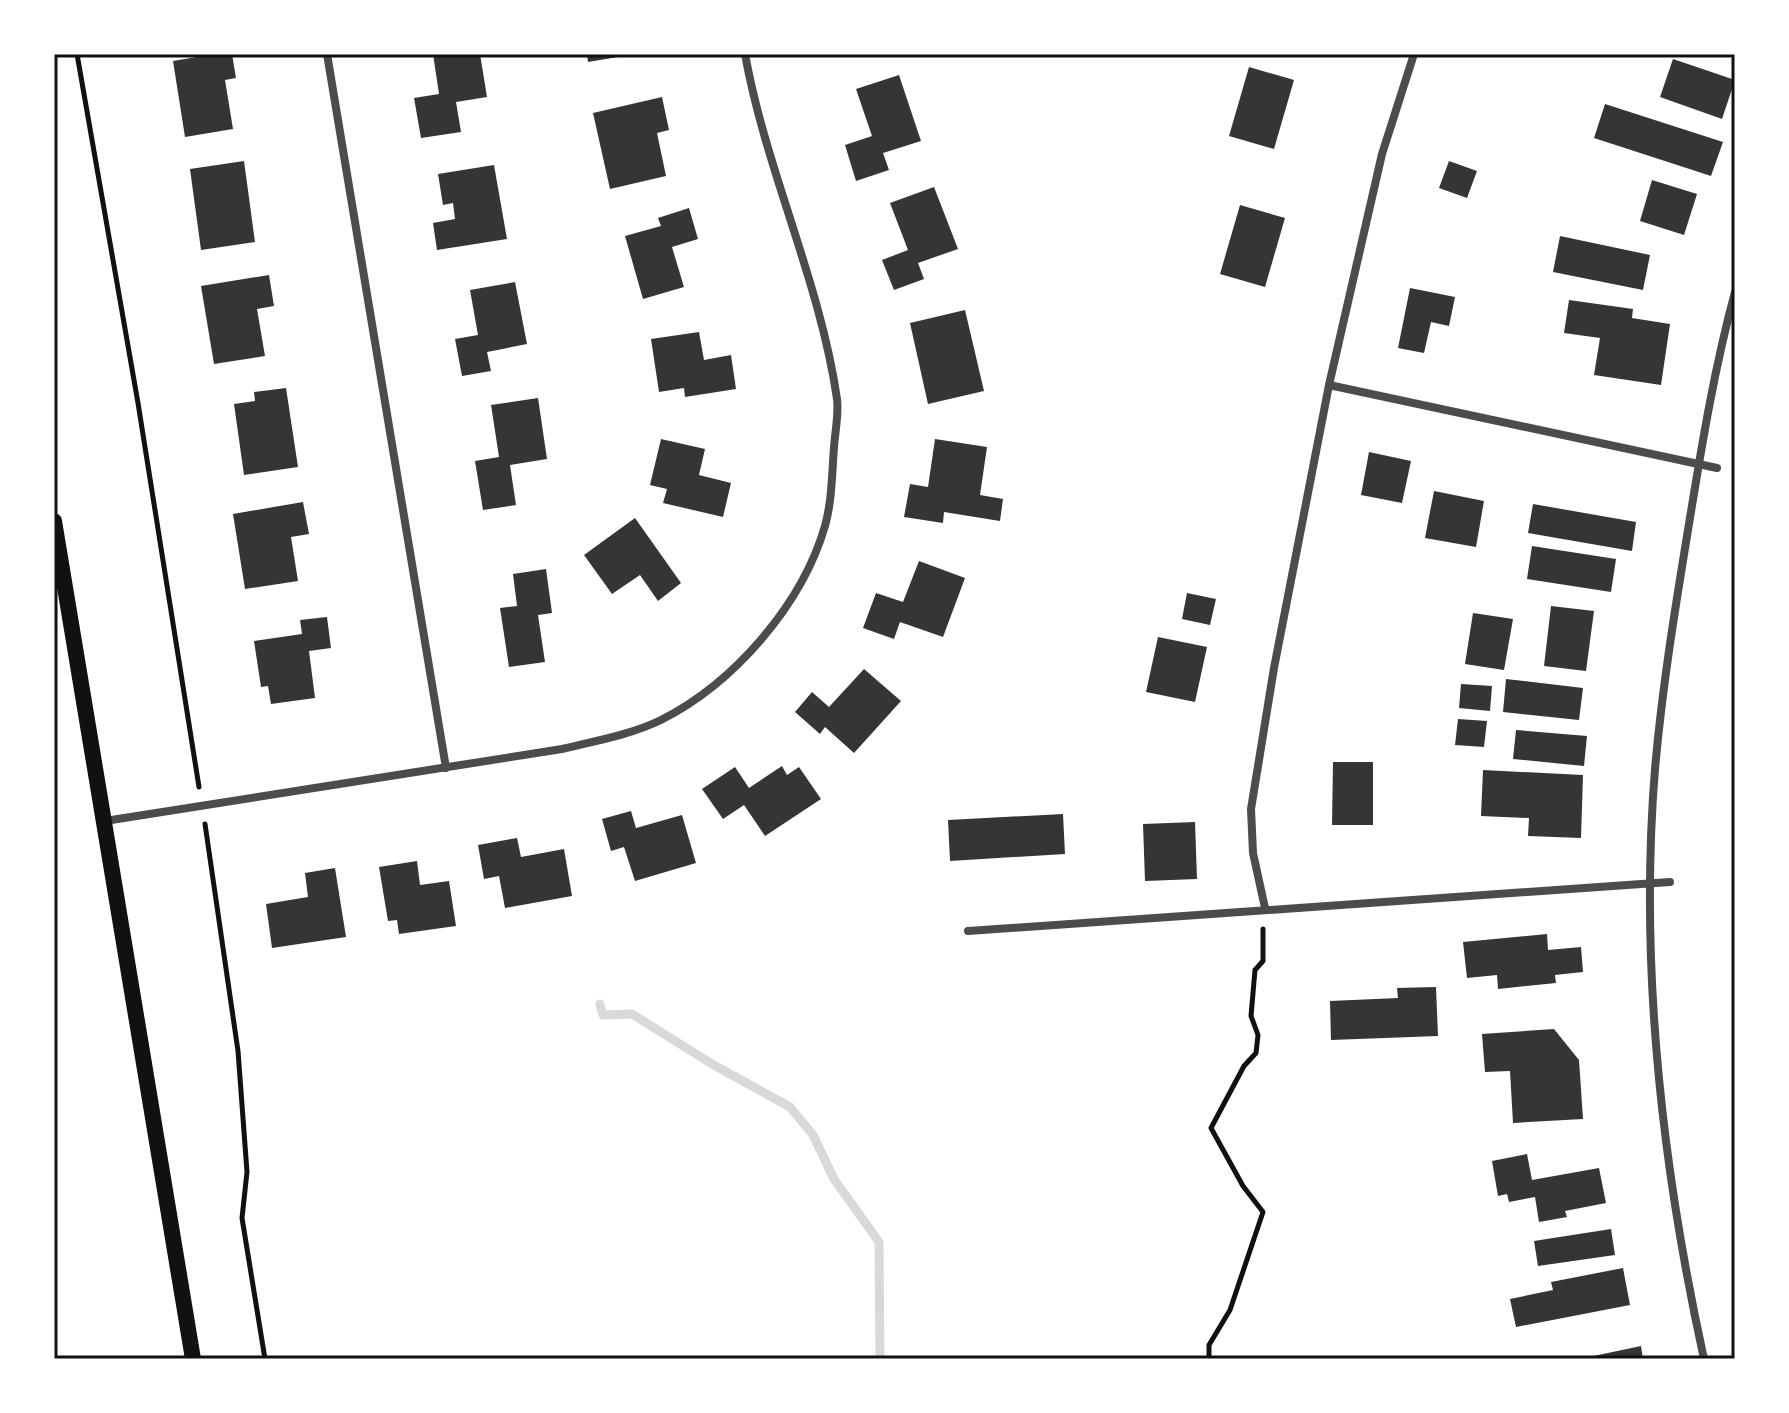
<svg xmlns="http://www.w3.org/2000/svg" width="1789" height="1413" font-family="Cabin,sans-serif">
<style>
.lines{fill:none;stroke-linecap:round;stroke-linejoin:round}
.stream{stroke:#d9d9d9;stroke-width:9}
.building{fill:#353535}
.path{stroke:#111;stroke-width:5}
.minor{stroke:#4c4c4c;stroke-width:8}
.secondary{stroke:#111;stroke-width:16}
.neatline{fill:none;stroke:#111;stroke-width:3}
</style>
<rect width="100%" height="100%" fill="#fff"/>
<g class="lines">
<!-- stream -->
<path class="stream" d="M600 1004 603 1015 632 1014 712 1064 790 1107 813 1135 834 1179 879 1242 880 1359"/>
</g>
<!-- building -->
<path class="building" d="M214 54H232L236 78 225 80 233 129 185 137 173 61Z
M433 54H480L487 97 456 102 461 132 421 138 414 98 439 94Z
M587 54H623L624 56 588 62Z
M1673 59 1735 80 1722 119 1660 97Z
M1249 67 1294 80 1274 149 1229 136Z
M899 75 921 141 883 153 889 170 856 181 845 145 872 136 856 89Z
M662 97 669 130 657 133 666 176 610 189 593 113Z
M1605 104 1723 142 1711 176 1594 138Z
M244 161 255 242 201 250 190 169Z
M1449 161 1477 171 1467 198 1439 188Z
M494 165 507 239 437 250 433 223 455 219 453 203 443 205 438 174Z
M1652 180 1697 194 1684 235 1640 221Z
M934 187 958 249 918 263 924 279 894 290 882 260 908 250 890 203Z
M1240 205 1285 218 1265 287 1220 274Z
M689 208 698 239 672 247 684 287 643 299 625 236 661 226 658 218Z
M1560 236 1650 255 1643 290 1553 272Z
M269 275 274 306 257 309 265 356 214 364 201 286Z
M515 282 527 344 487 352 491 371 462 376 455 339 478 335 470 290Z
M1410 288 1455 297 1449 326 1431 322 1424 353 1398 348Z
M1569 300 1633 309 1632 318 1670 324 1661 385 1594 375 1600 338 1564 333Z
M965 310 984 391 928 404 910 323Z
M699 332 704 360 731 355 736 389 685 397 684 388 659 392 651 339Z
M286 388 298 467 244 475 234 404 255 401 254 392Z
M538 398 547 459 510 465 516 505 483 510 475 461 499 457 491 405Z
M661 439 705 449 699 475 731 483 723 517 663 503 667 489 650 485Z
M935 439 987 447 980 495 1003 499 1000 521 944 512 943 523 904 517 910 484 928 487Z
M1369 452 1411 461 1402 503 1361 495Z
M1434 491 1484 501 1476 547 1425 538Z
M303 502 309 534 291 537 298 581 245 589 233 514Z
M1533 504 1636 522 1632 551 1528 533Z
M635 518 681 583 658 601 640 575 612 594 584 555Z
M1532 546 1616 559 1611 592 1527 579Z
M919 561 965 578 943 637 900 622 894 639 863 628 876 593 903 602Z
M546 569 552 613 538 615 545 662 509 667 500 608 517 606 513 574Z
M1187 593 1216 599 1210 625 1182 619Z
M1551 606 1594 611 1586 671 1544 666Z
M1473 613 1513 619 1504 670 1465 664Z
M327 617 331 648 309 651 315 698 271 704 268 686 261 687 254 641 302 634 300 620Z
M1158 637 1207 647 1195 702 1146 692Z
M864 669 901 701 854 753 825 727 820 734 795 712 812 692 829 707Z
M1506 679 1583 688 1579 720 1503 712Z
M1461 684 1492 686 1490 711 1459 708Z
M1458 719 1487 721 1484 747 1455 745Z
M1516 730 1587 736 1584 766 1513 759Z
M1333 762H1373V825H1332Z
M782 766 787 775 799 767 821 799 765 836 744 805 723 819 702 789 735 767 749 788Z
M1483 770 1583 775 1581 838 1528 836 1529 818 1481 816Z
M631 811 636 828 682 815 696 863 635 881 624 847 611 851 602 819Z
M1063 814 1065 854 950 861 948 820Z
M1195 822 1197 879 1145 881 1143 824Z
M517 838 521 857 564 849 572 896 505 908 499 876 484 879 478 845Z
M417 861 420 885 449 881 456 926 399 934 397 920 388 921 379 867Z
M335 868 346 937 272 948 266 904 308 897 305 873Z
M1547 934 1548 950 1581 947 1583 972 1555 975 1556 983 1498 989 1497 975 1467 978 1463 942Z
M1436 987 1438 1036 1331 1040 1330 1001 1398 998 1397 988Z
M1554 1029 1579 1060 1583 1119 1513 1123 1510 1071 1485 1072 1482 1034Z
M1527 1154 1532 1180 1599 1168 1606 1203 1565 1211 1567 1217 1539 1222 1535 1197 1509 1202 1507 1194 1498 1196 1492 1161Z
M1611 1229 1615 1255 1538 1266 1534 1241Z
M1623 1268 1630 1305 1516 1327 1510 1299 1553 1290 1551 1282Z
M1641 1346 1643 1359H1584V1358Z"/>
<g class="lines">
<!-- path -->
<path class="path" d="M77 54 138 403 199 787
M205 824 238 1051 247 1172 242 1218 265 1359
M1209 1359V1345L1230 1310 1263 1212 1243 1186 1211 1128 1244 1066 1256 1053 1258 1035 1251 1016 1255 970 1263 961V929"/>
<!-- minor -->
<path class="minor" d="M327 54 446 768
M1329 385 1717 468
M105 821 562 749C595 741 630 735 661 720 734 683 802 605 825 526 832 501 832 473 834 447 835 432 839 414 837 399 820 281 766 171 745 54
M1265 908 1253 853 1251 809 1274 668 1329 385 1382 154 1414 54
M968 931 1670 882
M1704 1359C1662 1167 1639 966 1655 769 1662 689 1675 609 1688 530 1701 450 1714 369 1735 292"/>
<!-- secondary -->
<path class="secondary" d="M54 521 193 1359"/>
</g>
<!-- border -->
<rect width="1789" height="1413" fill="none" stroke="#ffffff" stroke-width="112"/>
<rect x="56" y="56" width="1677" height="1301" class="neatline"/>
</svg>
